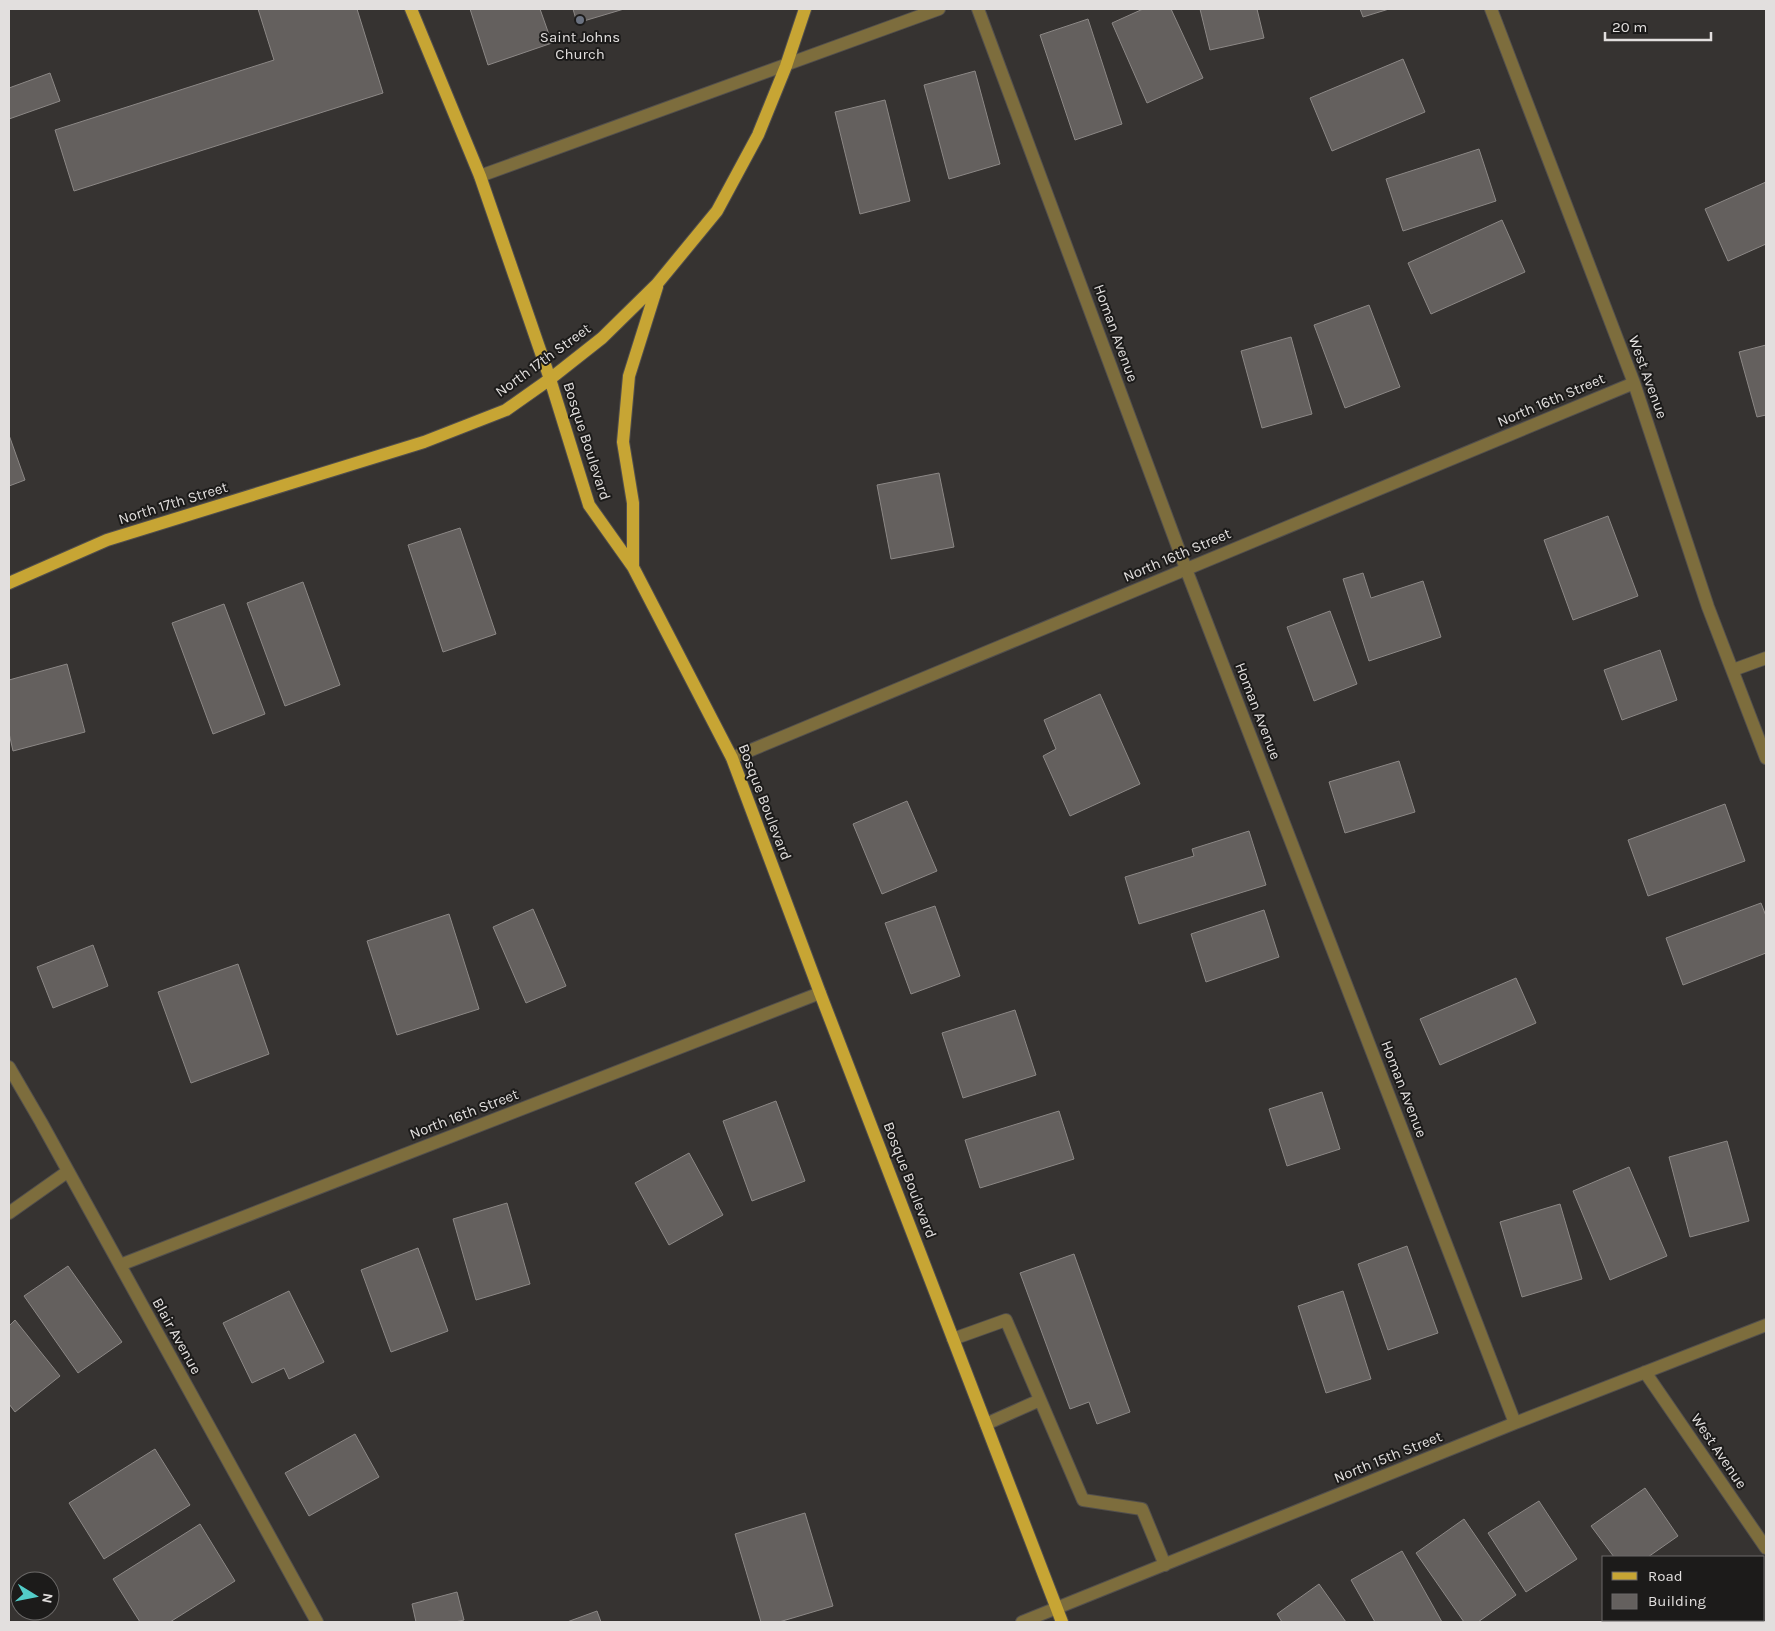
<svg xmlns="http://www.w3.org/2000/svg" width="1775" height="1631" font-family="Karla,sans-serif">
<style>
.building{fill:#64605e;stroke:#8c8886}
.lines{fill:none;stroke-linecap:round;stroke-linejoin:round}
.minor-casing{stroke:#524f4d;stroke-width:14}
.major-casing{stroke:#524f4d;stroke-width:14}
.minor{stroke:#7d6d3d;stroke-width:12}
.major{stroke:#c7a534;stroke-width:12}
.worship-dot{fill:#6b7280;stroke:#1c1b1a;stroke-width:2}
.labels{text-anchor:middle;stroke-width:4;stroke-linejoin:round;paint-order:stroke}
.poi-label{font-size:15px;fill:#e2dfde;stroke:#1c1b1a}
.street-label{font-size:15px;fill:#e2dfde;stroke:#1c1b1a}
</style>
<rect width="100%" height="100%" fill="#363331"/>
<!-- building -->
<path class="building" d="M258 9H357L383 93 74 191 55 130 274 60Z
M470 9H540L552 43 488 65Z
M573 9H624L577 23Z
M1143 9H1171L1203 78 1147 103 1112 23Z
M1200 9H1257L1264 38 1210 50Z
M1360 9H1389L1363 17Z
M1088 19 1122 124 1075 140 1040 35Z
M1403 59 1425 112 1332 151 1310 98Z
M975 71 1000 164 949 179 924 85Z
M50 73 60 101 9 119V88Z
M885 100 910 201 860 214 835 112Z
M1479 149 1496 201 1403 231 1386 179Z
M1766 182V244L1728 261 1705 209Z
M1502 220 1525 272 1431 314 1408 263Z
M1369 305 1400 387 1345 408 1314 325Z
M1291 337 1312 414 1262 428 1241 351Z
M1766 345V415L1757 417 1739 352Z
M9 435 25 480 9 486Z
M939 473 954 547 891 559 877 485Z
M1608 516 1638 596 1573 620 1544 540Z
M460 528 496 634 443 652 408 545Z
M1363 573 1371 598 1423 581 1441 637 1369 661 1343 579Z
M303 582 340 685 285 706 247 603Z
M224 604 265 714 213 734 172 623Z
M1330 611 1357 684 1314 701 1287 627Z
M1660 650 1677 700 1622 720 1604 670Z
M67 664 85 732 13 751 9 733V680Z
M1100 694 1140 784 1070 816 1043 756 1056 749 1044 720Z
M1399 761 1415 812 1345 833 1329 782Z
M907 801 937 871 882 894 853 824Z
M1725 804 1745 861 1648 896 1628 840Z
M1249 831 1266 885 1139 924 1125 877 1194 856 1192 849Z
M1761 903 1766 916V953L1683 985 1666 938Z
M935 906 960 976 911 994 885 923Z
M533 909 566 986 526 1003 493 927Z
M1264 910 1279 957 1206 982 1191 934Z
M449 914 479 1009 397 1035 367 941Z
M93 945 108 986 53 1008 37 967Z
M238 964 269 1054 191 1083 158 992Z
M1516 978 1536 1023 1440 1065 1420 1019Z
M1015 1010 1036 1075 963 1098 942 1033Z
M1322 1092 1340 1149 1287 1166 1269 1109Z
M776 1101 805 1181 752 1201 723 1121Z
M1059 1111 1074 1159 980 1188 965 1140Z
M1727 1141 1749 1221 1690 1237 1669 1157Z
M689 1153 723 1215 669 1245 635 1183Z
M1629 1167 1667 1256 1610 1280 1573 1191Z
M507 1203 530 1284 476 1300 453 1219Z
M1560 1204 1582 1279 1522 1297 1500 1222Z
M1407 1246 1438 1333 1388 1350 1358 1264Z
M418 1248 448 1331 391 1352 361 1270Z
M1074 1254 1130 1412 1097 1424 1089 1402 1070 1409 1020 1273Z
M68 1266 122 1342 78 1373 24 1296Z
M289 1291 324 1362 289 1379 284 1368 252 1383 223 1323Z
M1343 1291 1371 1379 1326 1393 1298 1306Z
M15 1320 60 1376 15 1412 9 1404V1326Z
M355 1434 379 1477 309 1516 285 1473Z
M155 1449 190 1505 104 1559 69 1503Z
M1645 1488 1678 1536 1648 1557H1614L1591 1526Z
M1539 1501 1577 1559 1526 1592 1488 1533Z
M805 1513 833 1606 779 1622H761L735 1534Z
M1464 1519 1516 1595 1478 1622H1464L1416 1553Z
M200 1524 235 1581 170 1622H140L113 1579Z
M1402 1551 1442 1622H1375L1351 1580Z
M1319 1584 1346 1622H1282L1277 1614Z
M457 1592 464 1620 455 1622H416L412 1604Z
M597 1611 601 1622H567Z"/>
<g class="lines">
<defs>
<path id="minor" d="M978 9 1186 569 1515 1423
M1491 9 1634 383 1708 607 1766 758
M480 176 939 9
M1733 670 1766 658
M732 758 1634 383
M9 1067 41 1122 317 1622
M9 1213 67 1172
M120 1265 820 993
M953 1339 1006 1320 1083 1500 1142 1509 1165 1565
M1645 1372 1766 1548
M986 1424 1040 1400
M1022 1622 1515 1423 1766 1325"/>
<path id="major" d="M411 9 480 176 550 379 589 505 633 567 732 758 820 993 1062 1622
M633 567V503L623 442 629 376 657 287
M9 583 107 540 424 442 506 410 550 379 602 338 657 284 717 211 758 135 786 66 805 9"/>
</defs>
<!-- minor casing -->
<use href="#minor" class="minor-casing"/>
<!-- major casing -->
<use href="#major" class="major-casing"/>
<!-- minor -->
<use href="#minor" class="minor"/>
<!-- major -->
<use href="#major" class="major"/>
</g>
<!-- markers -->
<circle class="worship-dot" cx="580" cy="20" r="5"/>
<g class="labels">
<!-- poi labels -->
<g class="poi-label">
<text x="580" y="42">Saint Johns<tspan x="580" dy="17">Church</tspan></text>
</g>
<!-- street labels -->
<g class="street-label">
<text transform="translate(1116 333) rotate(70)" y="5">Homan Avenue</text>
<text transform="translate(543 360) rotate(-36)" y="5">North 17th Street</text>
<text transform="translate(1648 377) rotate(70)" y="5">West Avenue</text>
<text transform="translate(1551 400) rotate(-23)" y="5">North 16th Street</text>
<text transform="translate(587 441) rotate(72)" y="5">Bosque Boulevard</text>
<text transform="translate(173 503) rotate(-17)" y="5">North 17th Street</text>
<text transform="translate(1177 555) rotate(-23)" y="5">North 16th Street</text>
<text transform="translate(1258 711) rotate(69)" y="5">Homan Avenue</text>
<text transform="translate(765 802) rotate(69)" y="5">Bosque Boulevard</text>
<text transform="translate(1404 1089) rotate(69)" y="5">Homan Avenue</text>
<text transform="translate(464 1114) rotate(-21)" y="5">North 16th Street</text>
<text transform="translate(910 1180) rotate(69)" y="5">Bosque Boulevard</text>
<text transform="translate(177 1336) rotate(61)" y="5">Blair Avenue</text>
<text transform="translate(1719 1451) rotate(56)" y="5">West Avenue</text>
<text transform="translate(1388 1457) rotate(-22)" y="5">North 15th Street</text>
</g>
</g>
<!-- border -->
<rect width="1775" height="1631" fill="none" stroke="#e2dfde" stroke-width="20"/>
<!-- legend -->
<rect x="1602" y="1556" width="162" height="65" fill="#1c1b1a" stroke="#6b6968"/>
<rect x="1612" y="1572" width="25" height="8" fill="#c7a534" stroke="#6b6968"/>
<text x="1648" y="1581" font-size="15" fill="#e2dfde">Road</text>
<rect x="1612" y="1594" width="25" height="15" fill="#64605e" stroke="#6b6968"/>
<text x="1648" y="1606" font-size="15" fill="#e2dfde">Building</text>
<!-- north arrow -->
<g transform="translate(35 1596) rotate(100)"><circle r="24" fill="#1c1b1a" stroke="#6b6968"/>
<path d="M0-4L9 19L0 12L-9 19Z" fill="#53cdc9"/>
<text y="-8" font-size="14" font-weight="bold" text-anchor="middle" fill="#e2dfde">N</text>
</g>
<!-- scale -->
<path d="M1605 32v8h106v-8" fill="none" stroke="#e2dfde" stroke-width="2.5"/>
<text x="1612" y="32" font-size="15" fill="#e2dfde" stroke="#1c1b1a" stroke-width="4" paint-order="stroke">20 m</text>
</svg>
